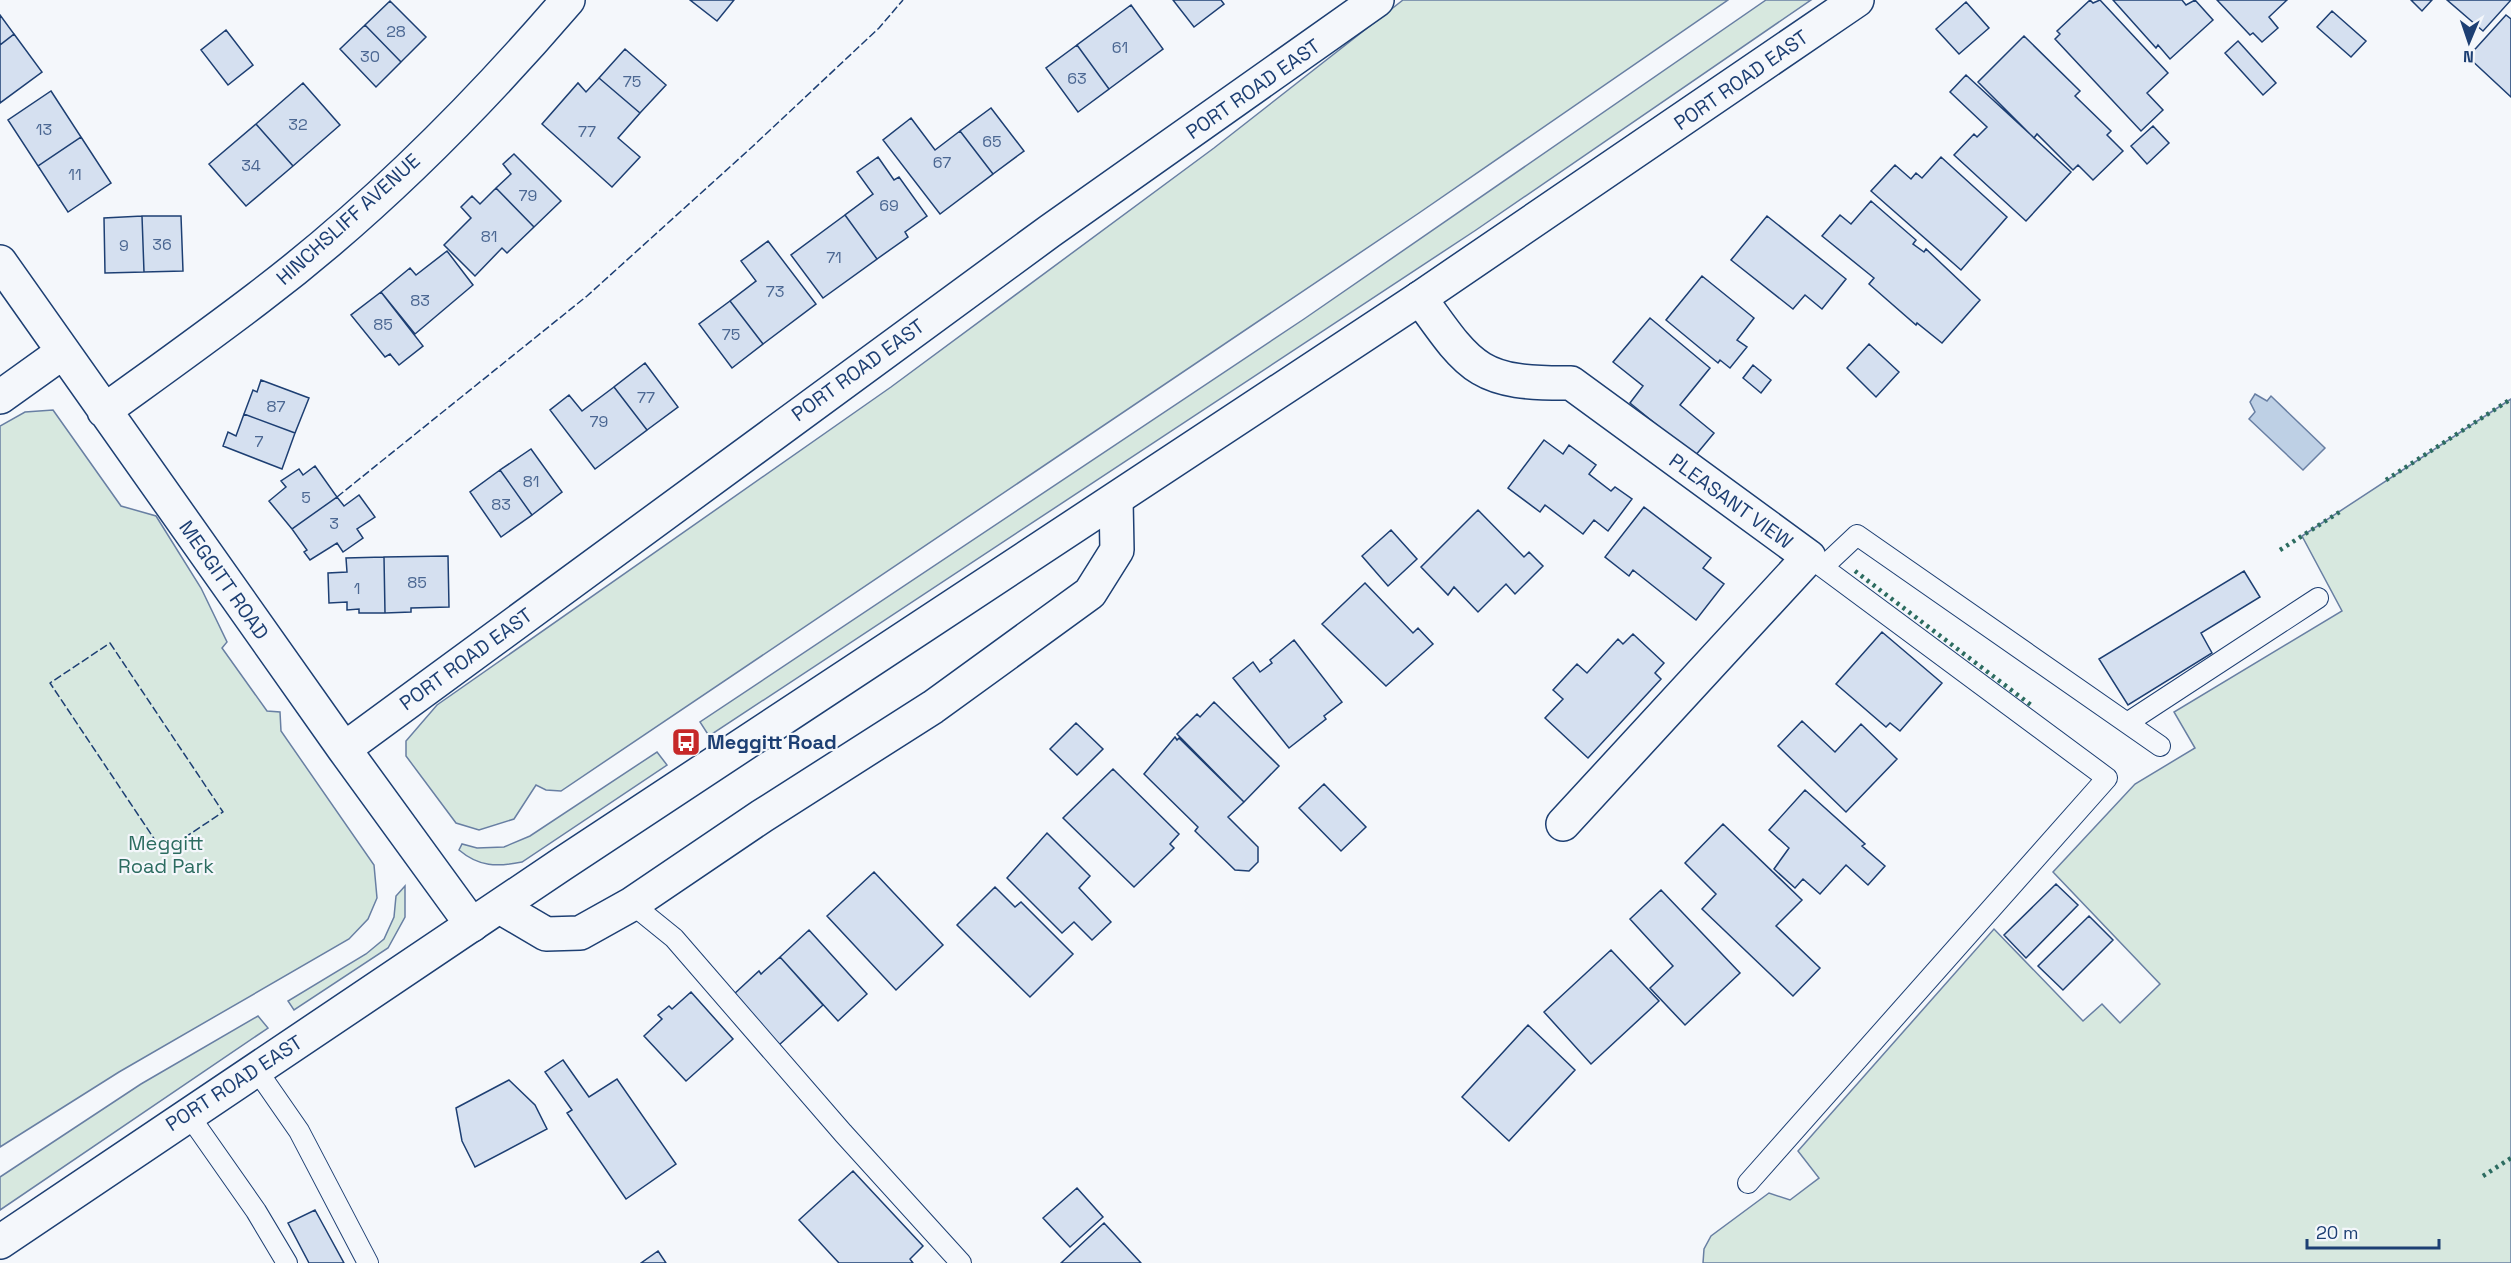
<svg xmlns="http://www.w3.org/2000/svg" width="2511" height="1263" viewBox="0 0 2511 1263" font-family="'Space Grotesk',sans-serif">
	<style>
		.green { fill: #d7e8df; stroke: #687fa3; stroke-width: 1.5 }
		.water { fill: #bed0e5; stroke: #687fa3; stroke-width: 1.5 }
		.building { fill: #d5e0f0; stroke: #1d3f73; stroke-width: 1.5 }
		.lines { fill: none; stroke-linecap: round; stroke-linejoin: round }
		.lane-casing { stroke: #1d3f73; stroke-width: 22 }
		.street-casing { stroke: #1d3f73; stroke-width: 36 }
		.primary-casing { stroke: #1d3f73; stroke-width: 36 }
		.lane { stroke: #f4f7fb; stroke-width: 20 }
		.street { stroke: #f4f7fb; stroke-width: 33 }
		.primary { stroke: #f4f7fb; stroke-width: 33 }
		.hedge { stroke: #2c6c60; stroke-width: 4.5; stroke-dasharray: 3 4.5; stroke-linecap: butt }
		.fence { stroke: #1d3f73; stroke-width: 1.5; stroke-dasharray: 8 3; stroke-linecap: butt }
		.labels { text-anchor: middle; stroke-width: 4.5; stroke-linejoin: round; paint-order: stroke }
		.number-label { font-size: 16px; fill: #4b6792 }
		.street-label { font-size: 20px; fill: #1d3f73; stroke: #f4f7fb }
		.poi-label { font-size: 20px; font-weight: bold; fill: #1d3f73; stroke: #f4f7fb; text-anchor: start }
		.park-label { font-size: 20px; fill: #2c6c60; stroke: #f4f7fb }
	</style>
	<rect width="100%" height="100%" fill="#f4f7fb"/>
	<!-- green -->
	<path class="green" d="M1403,0H1728L1419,213L561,791L546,790L536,785L514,819L479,830L456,823L406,756V741L437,705L891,387L1214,148Z
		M1766,0H1811L1476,230L709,736L700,722L1304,319Z
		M2511,399V1263H1703L1704,1249L1711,1236L1769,1193L1790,1200L1819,1178L1798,1151L1994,929L2083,1021L2102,1004L2120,1023L2160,984L2053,872L2135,784L2195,748L2174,712L2342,611L2302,536Z
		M53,410L121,506L156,516L201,588L227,642L222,648L267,711L280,712L281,731L374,865L377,898L368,919L349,939L119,1072L0,1147V426L25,412Z
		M657,752L667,765L522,862C497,867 479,867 459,850L462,844L477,848L504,847L530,836Z
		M405,886V917L388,948L294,1010L288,1001L366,954L384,939L394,917L396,896Z
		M258,1016L268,1028L0,1210V1177L141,1084Z"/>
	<!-- water -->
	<path class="water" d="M2255,394L2267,401L2271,396L2325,448L2303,470L2249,419L2255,412L2250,402Z"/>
	<!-- building -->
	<path class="building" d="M690,0H734L717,21Z
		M1173,0H1221L1224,4L1194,27Z
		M2090,0L2093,3L2100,0L2168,73L2147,93L2163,110L2141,131L2055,39L2060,34L2057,31Z
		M2113,0H2182L2186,5L2195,0L2213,20L2170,59L2158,45L2156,48Z
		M2217,0H2287L2269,17L2278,28L2262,42L2253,33L2250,35Z
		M2411,0H2432L2422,11Z
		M2447,0H2511L2483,31Z
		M390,1L426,37L401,62L365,25Z
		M1966,2L1989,28L1959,54L1936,29Z
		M1131,5L1163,49L1109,89L1077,45Z
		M2332,11L2366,41L2351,57L2317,27Z
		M0,15L14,34L0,45Z
		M2506,15L2511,19V97L2468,57Z
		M365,25L401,62L376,87L340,49Z
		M226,30L253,65L228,85L201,50Z
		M14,34L42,72L0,103V45Z
		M2024,36L2080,91L2075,96L2111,131L2107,135L2123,151L2093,180L2078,165L2073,170L2037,134L2034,138L1978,82Z
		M2238,41L2276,83L2263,95L2225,53Z
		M1077,45L1109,89L1078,112L1046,68Z
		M625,49L666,85L640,113L599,78Z
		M1966,75L2071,172L2026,221L1954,155L1974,134L1977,137L1987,127L1950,92Z
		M599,78L640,113L618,138L640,157L612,187L542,124L578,83L586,92Z
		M303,83L340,125L293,166L256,124Z
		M51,91L81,137L38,166L8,120Z
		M991,108L1024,151L993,174L960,131Z
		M911,118L935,150L960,131L993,174L940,214L883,140Z
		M256,124L293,166L246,206L209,164Z
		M2153,126L2169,143L2147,164L2131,146Z
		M81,137L111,183L68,212L38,166Z
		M514,154L561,201L534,227L496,188L511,174L503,164Z
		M878,157L894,180L899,177L927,216L905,232L908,237L877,259L845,215L873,194L857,172Z
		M1941,157L2007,217L1961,270L1871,191L1895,165L1911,179L1916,173L1922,178Z
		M496,188L534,227L507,253L502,248L475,276L444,245L471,218L461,207L472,196L480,204Z
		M1871,201L1916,240L1913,244L1924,252L1926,249L1980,300L1942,343L1917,323L1916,325L1869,284L1874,278L1822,236L1840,215L1851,224Z
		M845,215L877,259L823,298L791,255Z
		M142,216L144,272L105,273L104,218Z
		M142,216H181L183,271L144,272Z
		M1767,216L1846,279L1822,309L1805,295L1793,309L1731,260Z
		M768,241L816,304L763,344L730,301L756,281L741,261Z
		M447,251L473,285L415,334L381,292L410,268L416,275Z
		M1702,276L1754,318L1737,340L1747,347L1730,368L1720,360L1718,363L1666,320Z
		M381,292L423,346L399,365L390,354L385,357L351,315Z
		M730,301L763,344L732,368L699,324Z
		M1650,318L1710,368L1680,405L1714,433L1695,456L1630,403L1643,386L1613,362Z
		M1869,344L1899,372L1876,397L1847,368Z
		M645,363L678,407L647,430L614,387Z
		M1753,365L1771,380L1761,393L1743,378Z
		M261,380L309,398L295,433L244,414L253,390L257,392Z
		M614,387L647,430L595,469L550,410L569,395L582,411Z
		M244,414L295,433L282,469L223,446L228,432L236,436Z
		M1544,440L1563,454L1569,445L1596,465L1589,474L1611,491L1615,487L1632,499L1608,531L1594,520L1583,534L1545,505L1540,512L1508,488Z
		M531,449L562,492L532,515L500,470Z
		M315,466L337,497L292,529L269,501L286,487L281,481L299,469L303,475Z
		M500,470L532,515L501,537L470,492Z
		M359,495L375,517L357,529L363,538L343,552L337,543L310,560L304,552L307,550L292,529L337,497L344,506Z
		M1644,507L1711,558L1703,568L1724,584L1696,620L1633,570L1629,576L1605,557Z
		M1478,510L1524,557L1529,552L1543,566L1515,594L1506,584L1478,612L1454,587L1448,595L1421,567Z
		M1391,530L1417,559L1388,586L1362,556Z
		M448,556L449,607L411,608V612L385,613L384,557Z
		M384,557L385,613H359V609L347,610V602L329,603L328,573L347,572L346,558Z
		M2244,571L2260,597L2201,633L2212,653L2128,705L2099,659Z
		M1365,583L1413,633L1418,628L1433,644L1386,686L1322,624Z
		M1882,632L1942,683L1900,731L1890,723L1886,727L1836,684Z
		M1633,634L1664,663L1655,673L1661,679L1588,758L1545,718L1563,699L1553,690L1577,664L1587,673L1618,639L1623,644Z
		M1294,640L1342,702L1324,716L1326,719L1289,748L1233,678L1253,662L1260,672L1272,663L1270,660Z
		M1214,702L1279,766L1244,802L1177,734L1197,714L1200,717Z
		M1802,721L1835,752L1861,724L1897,759L1846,812L1778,746Z
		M1076,723L1103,749L1077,775L1050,749Z
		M1175,737L1177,740L1179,738L1244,802L1228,817L1258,847V862L1249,871L1235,870L1195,831L1198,827L1144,774Z
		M1113,769L1179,834L1170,844L1174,848L1134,887L1063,818Z
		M1324,784L1366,827L1341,851L1299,808Z
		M1805,790L1865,844L1862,846L1885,866L1868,885L1846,865L1820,894L1803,879L1795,888L1774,869L1789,848L1769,830Z
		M1723,824L1802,900L1776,926L1820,968L1793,996L1702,909L1716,894L1685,863Z
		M1047,833L1090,876L1079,888L1111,922L1092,940L1074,922L1062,933L1007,878Z
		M874,872L943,945L896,990L827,916Z
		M2056,884L2078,905L2026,958L2004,935Z
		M995,887L1015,907L1021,902L1073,954L1030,997L957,925Z
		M1661,890L1740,973L1685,1025L1650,988L1673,966L1630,919Z
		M2089,916L2113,940L2063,990L2038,966Z
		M809,930L867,994L838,1021L780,957Z
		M1611,950L1659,1001L1591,1064L1544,1012Z
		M780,957L823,1005L779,1045L733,995L759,971L761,974Z
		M691,992L733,1039L686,1081L644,1036L662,1019L658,1015L669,1006L672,1009Z
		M1528,1025L1575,1070L1509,1141L1462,1097Z
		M563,1060L589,1097L617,1079L676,1164L626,1199L567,1113L572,1110L545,1072Z
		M509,1080L535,1105L547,1129L475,1167L462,1141L456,1108Z
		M853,1171L923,1246L910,1259L913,1263H839L799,1220Z
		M1077,1188L1103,1217L1070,1247L1043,1218Z
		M315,1210L344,1263H309L288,1223Z
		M1104,1223L1141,1263H1061Z
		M658,1251L666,1263H641Z"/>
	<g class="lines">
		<!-- lane casing -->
		<g class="lane-casing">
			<path id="lane" d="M1823,567L1857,535L2160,746
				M2127,723L2318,598
				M632,904L674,938L843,1133L961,1263
				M256,1069L299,1131L368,1263
				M188,1114L256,1211L287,1263
				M1748,1183L2107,778L1809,557"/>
		</g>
		<!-- street casing -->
		<g class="street-casing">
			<path id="street" d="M0,262L344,749L472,925
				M1420,298C1471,370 1479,384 1571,383L1809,557L1563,824
				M0,397L63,352
				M104,411C155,374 207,337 258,298C369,214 477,106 568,0
				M344,749L1050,231L1377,0
				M500,907L546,934L580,933L632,904L762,816L933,707L1090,593L1117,550L1116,500"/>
		</g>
		<!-- primary casing -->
		<g class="primary-casing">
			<path id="primary" d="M0,1242L562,864L1420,298L1857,0"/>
		</g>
		<!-- lane -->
		<use href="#lane" class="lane"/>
		<!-- street -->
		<use href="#street" class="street"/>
		<!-- primary -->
		<use href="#primary" class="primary"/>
		<!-- hedge -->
		<path class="hedge" d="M2386,480L2511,399
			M2280,550L2341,511
			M1855,571L2031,705
			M2483,1176L2511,1158"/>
		<!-- fence -->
		<path class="fence" d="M337,497L587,296L752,147L879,28L903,0
			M110,643L223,812L163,852L50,683Z"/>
	</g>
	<!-- icons -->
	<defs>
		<g id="bus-square" transform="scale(1.5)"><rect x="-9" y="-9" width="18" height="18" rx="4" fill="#c62828" stroke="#f4f7fb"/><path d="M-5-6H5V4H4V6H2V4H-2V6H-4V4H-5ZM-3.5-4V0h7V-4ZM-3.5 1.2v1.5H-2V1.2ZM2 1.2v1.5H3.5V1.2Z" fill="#fff"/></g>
	</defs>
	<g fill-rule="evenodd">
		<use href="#bus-square" x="686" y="742"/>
	</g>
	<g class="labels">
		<!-- number labels -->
		<g class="number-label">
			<text x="396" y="37">28</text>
			<text x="1120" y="53">61</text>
			<text x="370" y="62">30</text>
			<text x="1077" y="84">63</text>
			<text x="632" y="87">75</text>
			<text x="298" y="130">32</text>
			<text x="44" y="135">13</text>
			<text x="587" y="137">77</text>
			<text x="992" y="147">65</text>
			<text x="942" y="168">67</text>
			<text x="251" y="171">34</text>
			<text x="75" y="180">11</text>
			<text x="528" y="201">79</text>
			<text x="889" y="211">69</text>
			<text x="489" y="242">81</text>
			<text x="162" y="250">36</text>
			<text x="124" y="251">9</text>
			<text x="834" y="263">71</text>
			<text x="775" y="297">73</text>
			<text x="420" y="306">83</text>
			<text x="383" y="330">85</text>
			<text x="731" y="340">75</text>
			<text x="646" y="403">77</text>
			<text x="276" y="412">87</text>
			<text x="599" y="427">79</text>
			<text x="259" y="447">7</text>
			<text x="531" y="487">81</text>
			<text x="306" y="503">5</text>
			<text x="501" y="510">83</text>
			<text x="334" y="529">3</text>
			<text x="417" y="588">85</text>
			<text x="357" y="594">1</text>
		</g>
		<!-- street labels -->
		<g class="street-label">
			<text transform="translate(1741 80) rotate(-35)" y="7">PORT ROAD EAST</text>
			<text transform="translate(1253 89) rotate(-35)" y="7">PORT ROAD EAST</text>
			<text transform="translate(348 219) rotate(-42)" y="7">HINCHSLIFF AVENUE</text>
			<text transform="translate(858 370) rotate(-36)" y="7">PORT ROAD EAST</text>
			<text transform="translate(1731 501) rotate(36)" y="7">PLEASANT VIEW</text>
			<text transform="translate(224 580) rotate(55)" y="7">MEGGITT ROAD</text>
			<text transform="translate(466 659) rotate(-36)" y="7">PORT ROAD EAST</text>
			<text transform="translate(234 1083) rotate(-33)" y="7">PORT ROAD EAST</text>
		</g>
		<!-- poi labels -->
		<g class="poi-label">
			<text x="707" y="749">Meggitt Road</text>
		</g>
		<!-- park labels -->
		<g class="park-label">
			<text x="166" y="850">Meggitt<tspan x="166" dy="23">Road Park</tspan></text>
		</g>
	</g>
	<!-- north arrow -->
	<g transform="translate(2469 42) rotate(182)" stroke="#f4f7fb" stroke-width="4.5" paint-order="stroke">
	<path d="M0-4.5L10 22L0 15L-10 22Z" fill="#1d3f73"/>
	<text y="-9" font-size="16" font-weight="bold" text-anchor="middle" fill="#1d3f73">N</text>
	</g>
	<!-- scale -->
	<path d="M2307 1239v9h132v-9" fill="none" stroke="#1d3f73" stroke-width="3"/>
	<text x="2316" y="1239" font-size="18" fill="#1d3f73" stroke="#f4f7fb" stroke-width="4.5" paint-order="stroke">20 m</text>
</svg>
